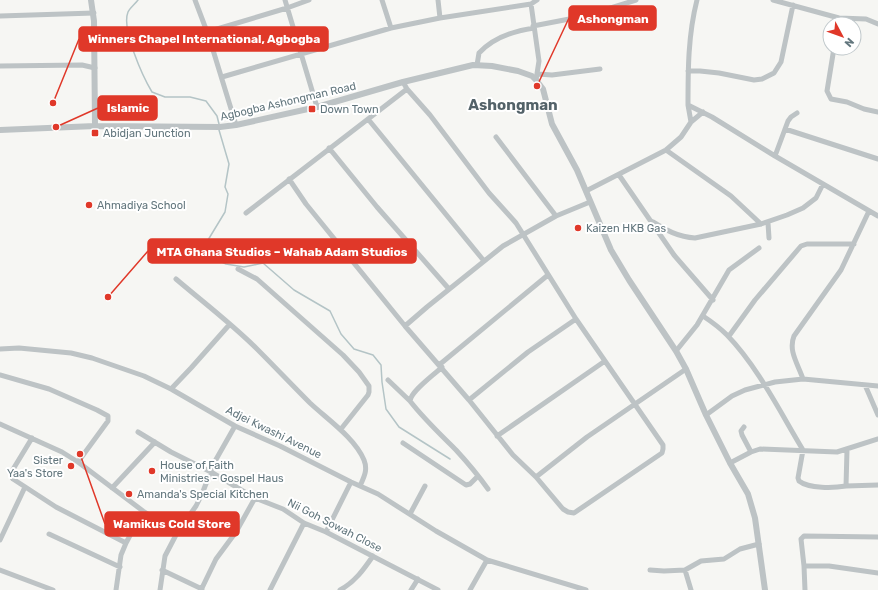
<svg xmlns="http://www.w3.org/2000/svg" width="878" height="590" viewBox="0 0 878 590" font-family="Rubik,sans-serif">
	<style>
		.lines { fill: none; stroke-linecap: round; stroke-linejoin: round }
		.stream { stroke: #b4c4c6; stroke-width: 1.5 }
		.minor { stroke: #bdc3c5; stroke-width: 5 }
		.tertiary { stroke: #bdc3c5; stroke-width: 6 }
		.poi-dot { fill: #e03829; stroke: #fff; stroke-width: 1.5 }
		.labels { text-anchor: middle; stroke-width: 4; stroke-linejoin: round; paint-order: stroke }
		.street-label { font-size: 11px; fill: #62767d; stroke: #fff }
		.poi-label { font-size: 11px; fill: #62767d; stroke: #fff; text-anchor: start }
		.district-label { font-size: 15px; font-weight: bold; fill: #536269; stroke: #fff }
		.leader { fill: none; stroke: #e03829; stroke-width: 1.5 }
		.callout-dot { fill: #e03829; stroke: #fff; stroke-width: 1.5 }
		.callout { fill: #e03829; stroke: #e03829; stroke-width: 1.5 }
		.callout-label { font-size: 12px; text-anchor: middle; font-weight: bold; fill: #fff }
	</style>
	<rect width="100%" height="100%" fill="#f6f6f3"/>
	<g class="lines">
		<!-- stream -->
		<path class="stream" d="M138,0C135,4 130,8 128,12C121,29 143,77 152,92L165,97H190L206,101L217,116L219,124
			M219,130L229,164L225,187L228,194L225,212L205,245L209,256L226,264L244,267L263,263L294,290L330,311L341,334L354,349L373,355L381,365L382,382L386,409L399,427L450,459"/>
		<!-- minor -->
		<path class="minor" d="M195,0L209,37L236,125
			M285,0L317,107
			M382,0L391,28
			M438,0L440,18
			M697,0C688,35 688,70 688,105L712,117L775,156L878,216
			M773,0L839,18L866,19L878,24
			M531,4L539,61L536,80
			M0,16L94,13
			M838,24L839,18
			M533,26L585,16L636,0
			M207,32L287,8L309,0
			M834,48L827,91L831,99L847,102L864,109L878,112
			M477,65L479,53C493,38 513,31 534,28
			M0,66L82,65L95,68
			M688,71H700L719,73L754,80L762,79L774,73L781,62L793,5
			M538,74L552,75L600,69
			M222,77L391,28L440,18L531,4L537,0
			M688,105L691,122
			M368,119L484,261
			M785,129L878,159
			M496,137L556,216
			M329,148L377,207L449,289
			M666,150L731,196L761,224
			M775,156L788,121L791,117L797,113
			M619,175L674,255L713,300
			M289,179L306,204L405,326L469,400L513,455L536,477L563,509L568,512L574,513L662,453L663,449V445L576,319L516,223L489,193L430,115L407,89L403,82
			M586,191L666,150L681,137L691,122L703,112
			M246,213L407,89
			M653,222C666,230 678,237 695,238L761,224L787,215L803,208L816,198L823,184
			M768,223L769,238
			M238,269L257,279L343,355L359,372L369,386V392L368,395L341,429
			M176,279C203,302 232,324 257,349C275,367 292,385 310,403C327,419 355,438 364,460C368,470 364,477 360,486
			M703,316C712,322 720,328 727,335C758,367 780,412 803,450L798,478L799,481C809,489 834,488 846,486L847,450
			M405,326L427,307L503,246L556,216L590,202
			M729,336L755,300L801,246L807,244H854
			M0,349L19,348L71,353L92,358L144,376L171,389L235,426L280,446L351,482L378,494L436,531L487,560L586,590
			M676,351L697,325L729,270L759,248
			M439,365L548,275
			M442,367C434,375 411,391 410,401C424,419 440,434 456,450C468,463 478,475 488,489
			M0,375L49,389L97,410L108,416V421L78,462
			M803,379C798,364 788,351 794,336L841,270L869,211
			M388,380L410,401
			M865,385L878,415
			M171,389L191,368L230,324
			M469,400L528,352L576,319
			M706,415L732,396L745,390L775,382L803,379L878,386
			M0,424L62,452L78,462L143,511L177,533
			M744,427L741,431L742,435L751,452
			M138,432L171,452L211,472L255,498L283,509L304,523L326,532L438,590
			M497,436L605,361
			M32,438L12,471L11,476L13,479L56,507L126,543
			M403,443L466,485L470,484L478,476
			M730,463L751,452L760,449L837,452L878,439
			M536,477L587,437L686,369
			M846,486L878,485
			M112,488L155,442
			M410,514L425,486
			M326,532L351,482
			M49,534L120,567
			M0,540L25,487
			M804,566L801,539L804,536L878,537
			M0,570L53,590
			M162,570L202,589
			M650,570L664,571L685,570L701,561L724,559L740,549L759,544
			M685,570L691,590
			M116,590L121,555L126,543L143,511
			M160,590L165,556L177,533L196,506L202,494L214,463L235,426
			M201,590L216,559L236,532L255,498
			M270,590L304,523
			M340,590C355,582 364,569 373,556
			M411,590L418,579
			M470,590L487,560
			M805,590L804,566H829L878,573"/>
		<!-- tertiary -->
		<path class="tertiary" d="M91,0L94,21L95,126
			M0,130L95,126L220,127L236,125L317,107L403,82L473,65L492,66L518,71L532,76L536,80L543,89L552,124L577,170L611,250L629,280L676,351L686,369L706,415L730,463L748,494L755,518L765,590"/>
	</g>
	<!-- markers -->
	<g class="poi-dot">
		<rect x="308" y="105" width="8" height="8" rx="2"/>
		<rect x="91" y="129" width="8" height="8" rx="2"/>
		<circle cx="89" cy="205" r="4"/>
		<circle cx="578" cy="228" r="4"/>
		<circle cx="71" cy="466" r="4"/>
		<circle cx="152" cy="471" r="4"/>
		<circle cx="129" cy="494" r="4"/>
	</g>
	<g class="labels">
		<!-- street labels -->
		<g class="street-label">
			<text transform="translate(288 101) rotate(-13)" y="4">Agbogba Ashongman Road</text>
			<text transform="translate(274 432) rotate(26)" y="4">Adjei Kwashi Avenue</text>
			<text transform="translate(335 525) rotate(27)" y="4">Nii Goh Sowah Close</text>
		</g>
		<!-- poi labels -->
		<g class="poi-label">
			<text x="320" y="113">Down Town</text>
			<text x="103" y="137">Abidjan Junction</text>
			<text x="97" y="209">Ahmadiya School</text>
			<text x="586" y="232">Kaizen HKB Gas</text>
			<text x="63" y="464" text-anchor="end">Sister<tspan x="63" dy="13">Yaa's Store</tspan></text>
			<text x="160" y="469">House of Faith<tspan x="160" dy="13">Ministries - Gospel Haus</tspan></text>
			<text x="137" y="498">Amanda's Special Kitchen</text>
		</g>
		<!-- district labels -->
		<g class="district-label">
			<text x="513" y="110">Ashongman</text>
		</g>
	</g>
	<!-- callouts -->
	<path class="leader" d="M537 86L569 18M53 103L79 39M56 127L98 108M108 297L148 251M80 454L105 524"/>
	<g class="callout-dot">
		<circle cx="537" cy="86" r="4"/>
		<circle cx="53" cy="103" r="4"/>
		<circle cx="56" cy="127" r="4"/>
		<circle cx="108" cy="297" r="4"/>
		<circle cx="80" cy="454" r="4"/>
	</g>
	<g class="callout">
		<rect x="569" y="6" width="87" height="24" rx="4"/>
		<rect x="79" y="27" width="249" height="24" rx="4"/>
		<rect x="98" y="96" width="59" height="24" rx="4"/>
		<rect x="148" y="239" width="268" height="24" rx="4"/>
		<rect x="105" y="512" width="134" height="24" rx="4"/>
	</g>
	<g class="callout-label">
		<text x="613" y="23">Ashongman</text>
		<text x="204" y="43">Winners Chapel International, Agbogba</text>
		<text x="128" y="112">Islamic</text>
		<text x="282" y="256">MTA Ghana Studios – Wahab Adam Studios</text>
		<text x="172" y="528">Wamikus Cold Store</text>
	</g>
	<!-- north arrow -->
	<g transform="translate(842 36) rotate(131)"><circle r="19" fill="#ffffff" stroke="#c0c8cb"/>
	<path d="M0-3L7 15L0 10L-7 15Z" fill="#e03829"/>
	<text y="-6" font-size="11" font-weight="bold" text-anchor="middle" fill="#62767d">N</text>
	</g>
</svg>
